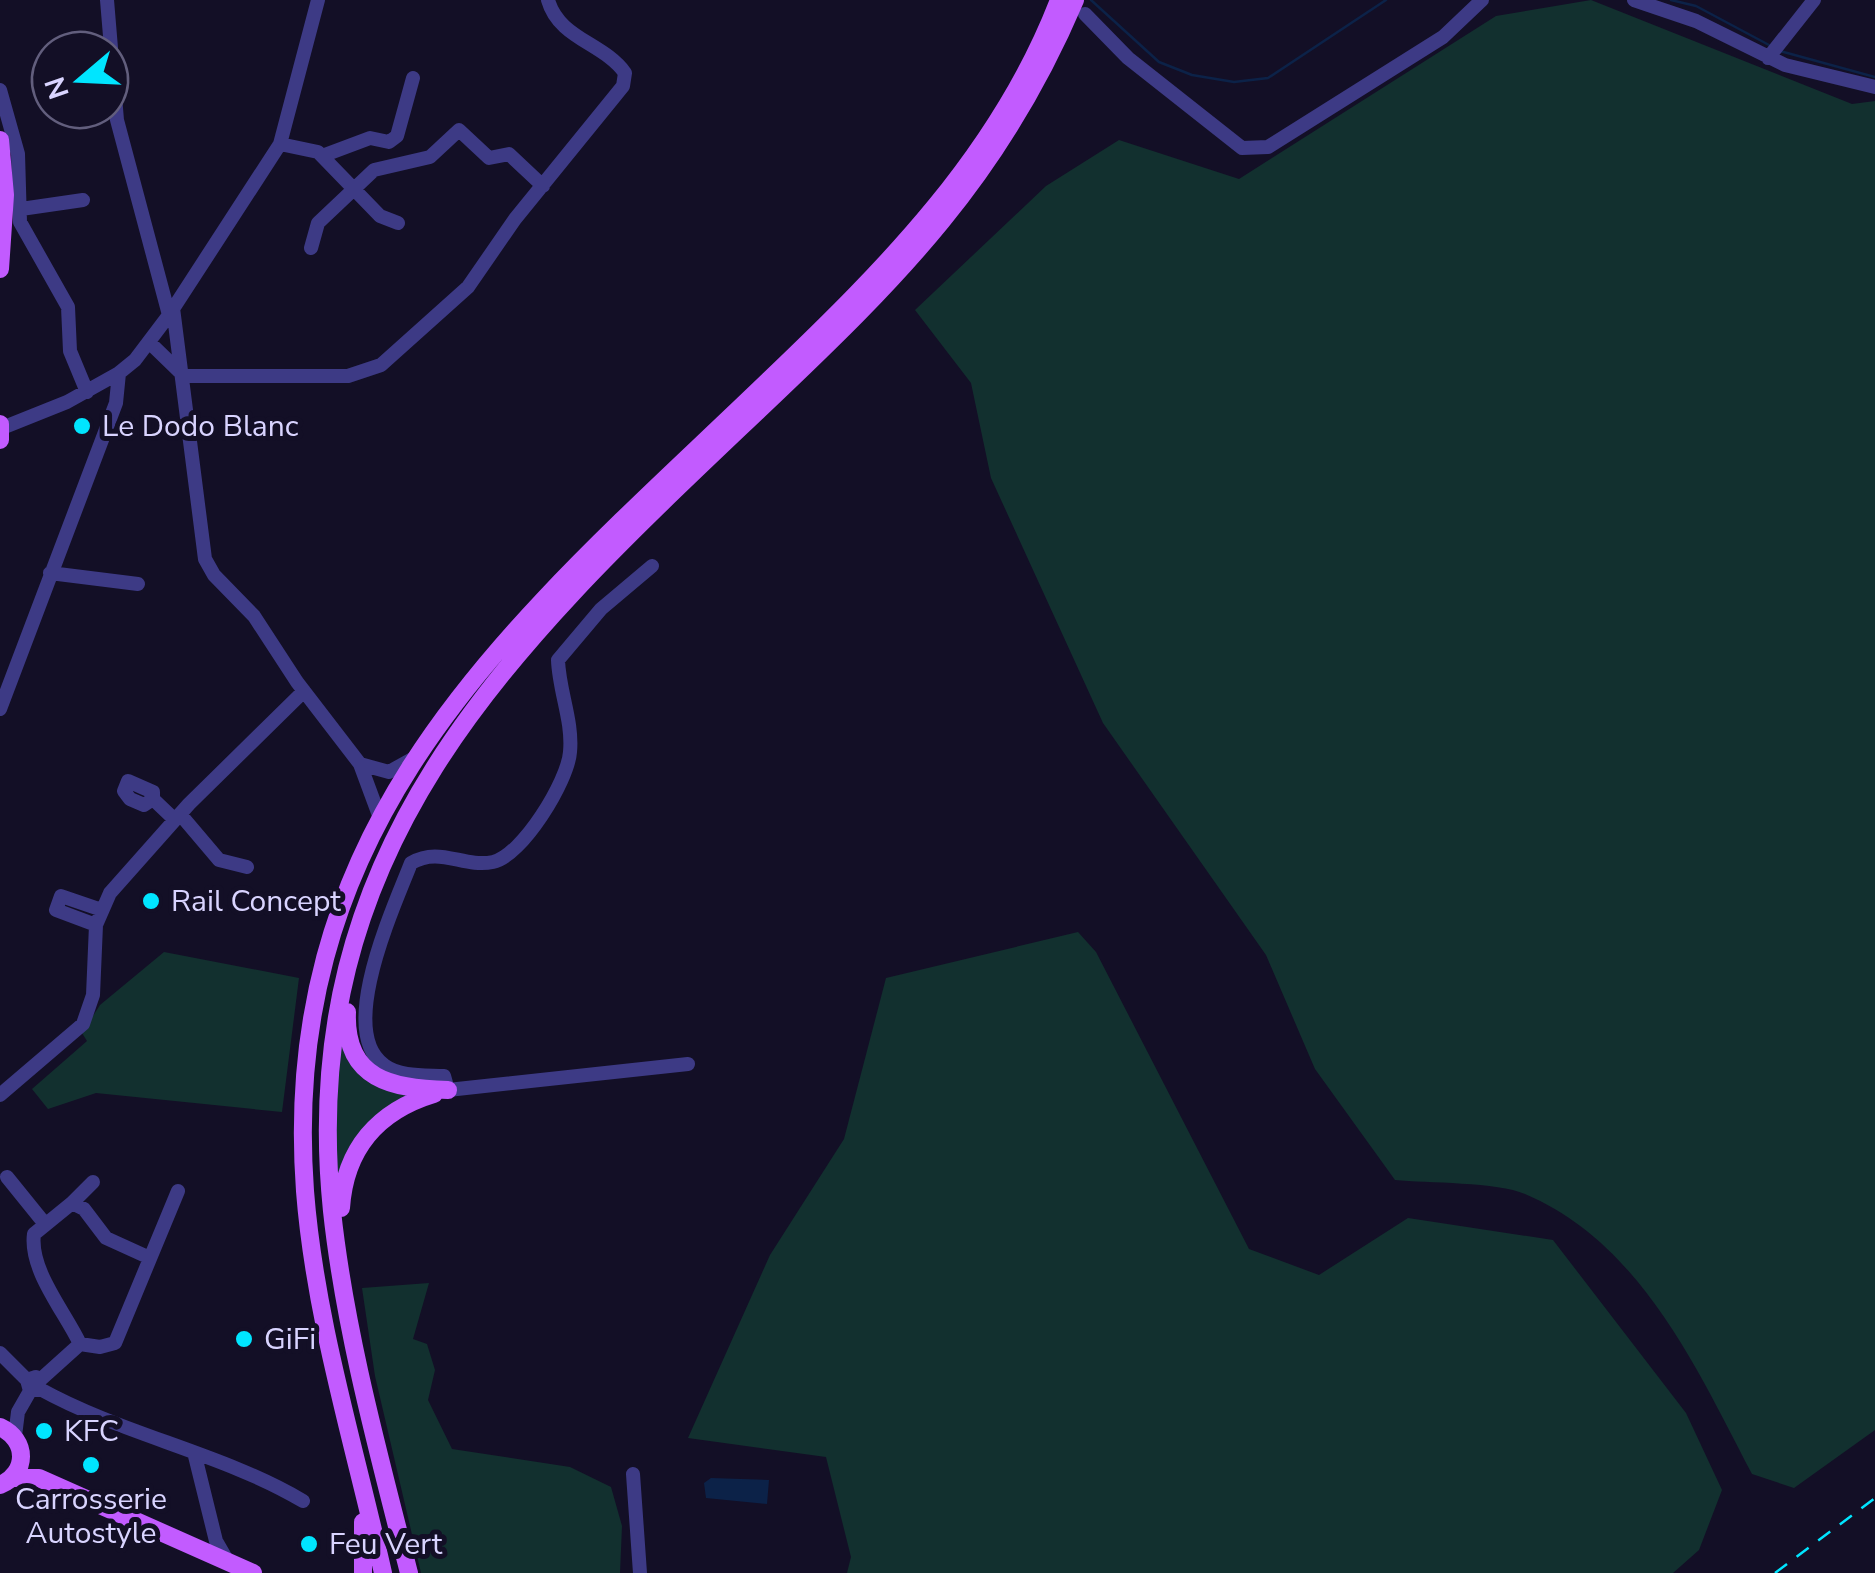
<svg xmlns="http://www.w3.org/2000/svg" width="1875" height="1573" viewBox="0 0 1875 1573" font-family="'Nunito Sans',sans-serif">
	<style>
		.green { fill: #12302f }
		.water { fill: #0c2248 }
		.lines { fill: none; stroke-linecap: round; stroke-linejoin: round }
		.stream { stroke: #0c2248; stroke-width: 2.5 }
		.minor { stroke: #3d3a85; stroke-width: 14 }
		.major { stroke: #c25bff; stroke-width: 18 }
		.rail { stroke: #00e5ff; stroke-width: 2.5; stroke-dasharray: 15 12; stroke-linecap: butt }
		.poi-dot { fill: #00e5ff; stroke: #130f26; stroke-width: 4 }
		.labels { text-anchor: middle; stroke-width: 10; stroke-linejoin: round; paint-order: stroke }
		.poi-label { font-size: 30px; fill: #d9d4ff; stroke: #130f26; text-anchor: start }
	</style>
	<rect width="100%" height="100%" fill="#130f26"/>
	<!-- green -->
	<path class="green" d="M1591,0L1852,104L1875,101V1430L1794,1488L1752,1474C1697,1369 1641,1243 1525,1194C1498,1182 1427,1183 1395,1180L1315,1069L1266,955L1103,723L991,478L971,383L915,310L1046,186L1119,140L1239,179L1496,16Z
		M1078,932L1096,952L1249,1249L1319,1275L1408,1218L1553,1240L1686,1413L1722,1490L1699,1550L1673,1573H847L851,1557L826,1457L688,1438L770,1255L844,1139L886,978Z
		M164,952L299,978L282,1112L96,1093L48,1109L32,1089L87,1041L82,1033L100,1005Z
		M341,1032L347,1049L414,1094L336,1175L335,1099Z
		M429,1283L413,1339L427,1344L435,1370L428,1400L452,1449L570,1467L611,1487L622,1526L620,1573H421L375,1376L362,1288Z"/>
	<!-- water -->
	<path class="water" d="M711,1478L769,1480L767,1504L706,1498L704,1483Z"/>
	<g class="lines">
		<!-- stream -->
		<path class="stream" d="M1091,0L1159,62L1192,75L1234,82L1268,78L1386,0
			M1671,0L1696,6L1769,45
			M1780,51L1875,77"/>
		<!-- minor -->
		<path class="minor" d="M107,0L117,120L169,315
			M1634,0L1696,21L1785,65L1875,87
			M1085,14L1128,58L1242,148L1268,147L1443,37L1482,0
			M1768,58L1814,0
			M0,90L18,154L20,222L68,307L70,351L87,392
			M280,144L318,152L380,216L398,223
			M322,156L370,138L389,142L397,136L413,78
			M21,209L83,200
			M311,248L318,223L374,170L430,157L459,130L489,158L509,154L543,186
			M173,308L205,559L214,575L254,616L297,682L360,764L380,818
			M149,342L183,375
			M183,376H348L381,365L468,287L515,219L623,86L625,73C604,43 559,39 548,0
			M2,428L67,402L119,373L135,360L169,315L280,144L318,0
			M652,566L601,609L558,660C559,691 573,721 570,752C568,781 522,856 493,862C463,868 440,846 411,863C394,907 336,1031 384,1065C400,1077 424,1075 444,1076L448,1090L688,1064
			M50,573L138,584
			M0,709L116,403L119,373
			M360,764L389,772L414,758
			M153,799L144,805L130,799L124,791L128,781L153,792V799L175,820
			M180,814L219,860L247,867
			M96,925L56,910L61,896L102,910
			M0,1095L83,1024L93,995L96,925L110,893L189,804L304,691
			M7,1177L45,1224
			M72,1203L93,1182
			M80,1344C65,1312 29,1270 34,1234L72,1203L84,1209L106,1238L150,1258
			M0,1353L27,1380
			M40,1380L80,1344L100,1347L115,1343L178,1191
			M40,1389L36,1377L27,1380L30,1391L40,1389C123,1435 222,1453 303,1501
			M15,1436L18,1412L30,1391
			M195,1456L216,1541L227,1560
			M633,1474L640,1573"/>
		<!-- major -->
		<path class="major" d="M0,140L5,195L0,269
			M0,424V440
			M347,1012C344,1080 393,1089 448,1090
			M341,1208C345,1149 378,1111 434,1094
			M0,1427C28,1440 28,1473 0,1485
			M12,1478H39L253,1573
			M363,1573V1522
			M383,1573C355,1447 315,1320 305,1191C277,810 523,617 769,380C886,268 1000,154 1059,0
			M409,1573C379,1455 345,1332 332,1211C294,840 518,639 762,407C899,277 1000,177 1075,0"/>
		<!-- rail -->
		<path class="rail" d="M1775,1573L1875,1498"/>
	</g>
	<!-- markers -->
	<g class="poi-dot">
		<circle cx="82" cy="426" r="10"/>
		<circle cx="151" cy="901" r="10"/>
		<circle cx="244" cy="1339" r="10"/>
		<circle cx="44" cy="1431" r="10"/>
		<circle cx="91" cy="1465" r="10"/>
		<circle cx="309" cy="1544" r="10"/>
	</g>
	<g class="labels">
		<!-- poi labels -->
		<g class="poi-label">
			<text x="102" y="436">Le Dodo Blanc</text>
			<text x="171" y="911">Rail Concept</text>
			<text x="264" y="1349">GiFi</text>
			<text x="64" y="1441">KFC</text>
			<text x="91" y="1509" text-anchor="middle">Carrosserie<tspan x="91" dy="34">Autostyle</tspan></text>
			<text x="329" y="1554">Feu Vert</text>
		</g>
	</g>
	<!-- north arrow -->
	<g transform="translate(80 80) rotate(251)"><circle r="48" fill="#130f26" stroke="#625e7d" stroke-width="2.5"/>
	<path d="M0-8L18 38L0 25L-18 38Z" fill="#00e5ff"/>
	<text y="-15" font-size="28" font-weight="bold" text-anchor="middle" fill="#d9d4ff">N</text>
	</g>
</svg>
